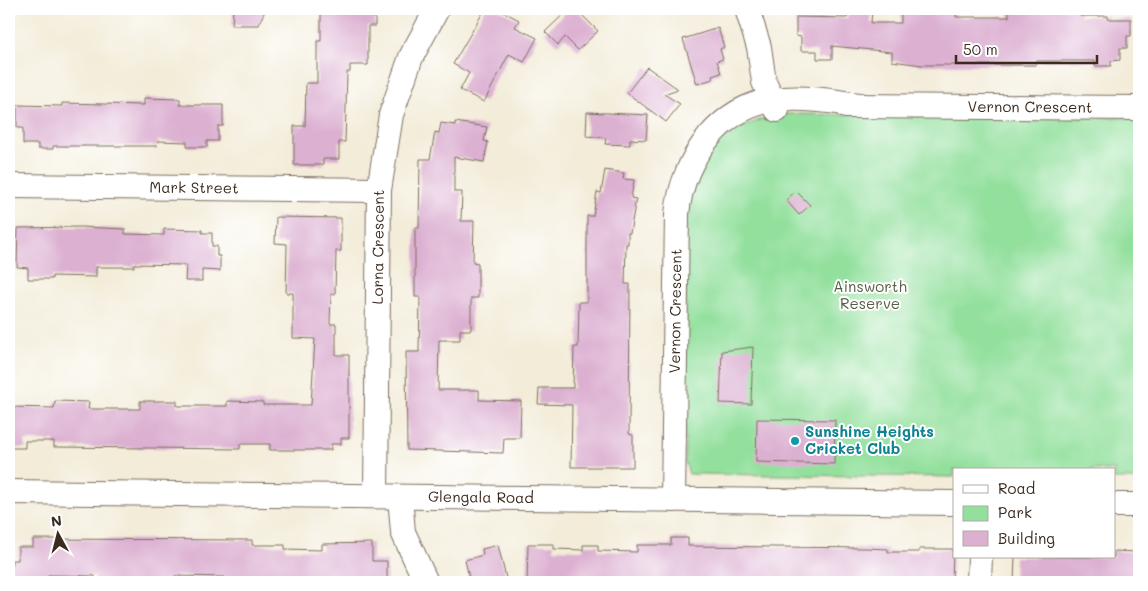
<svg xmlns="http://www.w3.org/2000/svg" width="1148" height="591" viewBox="0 0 1148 591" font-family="Mali,sans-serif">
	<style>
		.green { fill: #93e09d; stroke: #67855e }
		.building { fill: #dcb0d1 }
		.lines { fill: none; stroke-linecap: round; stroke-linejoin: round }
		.minor-casing { stroke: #7b6e5f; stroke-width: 26 }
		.minor { stroke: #fff; stroke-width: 24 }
		.culture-dot { fill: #0f9aa8; stroke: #fff; stroke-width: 2 }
		.labels { text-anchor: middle; stroke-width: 4; stroke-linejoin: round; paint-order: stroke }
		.street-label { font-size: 15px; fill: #3b2a1e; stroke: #fff }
		.park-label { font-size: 15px; fill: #556144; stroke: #fff }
		.culture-label { font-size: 15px; font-weight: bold; fill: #0d838f; stroke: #fff; text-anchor: start }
	</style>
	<rect width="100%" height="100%" fill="#fff"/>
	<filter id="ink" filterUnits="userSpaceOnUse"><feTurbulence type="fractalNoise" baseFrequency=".02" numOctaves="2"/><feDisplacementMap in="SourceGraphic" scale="10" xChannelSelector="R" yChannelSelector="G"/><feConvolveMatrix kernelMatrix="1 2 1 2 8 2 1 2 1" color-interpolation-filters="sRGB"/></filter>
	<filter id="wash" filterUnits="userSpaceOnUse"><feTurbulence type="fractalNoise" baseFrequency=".0096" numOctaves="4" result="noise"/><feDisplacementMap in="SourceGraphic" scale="20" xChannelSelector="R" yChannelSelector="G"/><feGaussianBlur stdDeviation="1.12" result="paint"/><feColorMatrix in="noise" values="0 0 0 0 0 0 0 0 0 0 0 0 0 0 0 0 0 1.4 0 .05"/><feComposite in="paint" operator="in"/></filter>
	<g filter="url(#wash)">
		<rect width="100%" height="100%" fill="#f3ecd9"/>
		<!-- green -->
		<path class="green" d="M788,114L1139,118V479H1114V470H954V477L689,474L685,462C685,401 686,340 686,279C687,251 683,206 694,180C710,139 746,119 788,114Z"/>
		<g id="blocks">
			<!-- building -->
			<path class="building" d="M233,9H266L258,25H232Z
				M321,9H375V26H368V65H350V72H347L345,142H339V159H323V165H294V126H305L306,83H317V41H321Z
				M485,9H498L519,20L515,27L537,38L524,62L509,54L484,102L460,90L469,73L453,64Z
				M569,9H576L598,31L578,50L565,37L558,45L545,32Z
				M848,9H872L871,23H901V9H957L956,17H1009V9H1080V16H1108V19H1131V36H1127V48H1120V60L1111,61V66H1095V61H1036V65H922L892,61V52L832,46V59H817V51H801V37L796,36V17L847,18Z
				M718,28L724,47L720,49L723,59L717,61L721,73L712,76L713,79L697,84L683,39Z
				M647,67L678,89L664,94L680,104L666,122L627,93Z
				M144,98L180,99V105H223V126H218V141H207V147H187V142L158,141L157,146H53V149H38V144H23V128H17V105L62,106V103L144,105Z
				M587,112L648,115L646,140L630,139V145L605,144L606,138L586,136Z
				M455,122L487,127L484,141L488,142L484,162L454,157V192H462L461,221H474L473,262L478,263V298H471V330H460V340H439L438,390H479V400L521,401L520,438H504L503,453L407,450L406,352H419L420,297H415V228H419L420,159H430L435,132L439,133L441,123L455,125Z
				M605,170L624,173L623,179L634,180L631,198L636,199L630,233H628V244H626L625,284H630L629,434L633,435V467H571L572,405L538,404L539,388H573L574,347H578L579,302H587V216H593L597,192L601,193Z
				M796,191L810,205L799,215L786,200Z
				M276,217L341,218V251H336L335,294H331L330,324H336V355H349V438H341V444H331V450H270V444H240V449L54,447V441H25V448H9L10,407L54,408L55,401L89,402L88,409H140V401H177V406H227V401L263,402V405H311L315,339L293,338V293H286L287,244L275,243Z
				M81,227L125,229V234L164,235V229L202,230V233H212V246H217V256H220V271L202,270V281H185L186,265L134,264V267H96V277L52,276V279H28V268L17,267L18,228Z
				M753,347L751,404L720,403L722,351Z
				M757,419L835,420L834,464L756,462Z
				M671,538H688V546L866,548L888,549V552H919V549H953L952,582H634V579H604V582H527L528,544H554V549L583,550V545H598V551L637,552V545H671Z
				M33,539L252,540V545H285V549L322,550V544L372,543V561H387V582H225V577L175,576V582H95V576L48,575V582H11L12,560H18V547H33Z
				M498,545L507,582H470L465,560L483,555L482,549Z
				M1114,551L1139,552V582H1014L1015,557H1114Z"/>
		</g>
	</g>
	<g filter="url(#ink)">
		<use href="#blocks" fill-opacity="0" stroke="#7b6e5f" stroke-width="1"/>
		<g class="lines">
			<!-- minor casing -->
			<g class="minor-casing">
				<g id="minor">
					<path d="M747,9L759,47L764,82L777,110"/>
					<path id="s1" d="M846,106L1139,108"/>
					<path id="s2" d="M9,186L379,190"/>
					<path id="s3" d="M9,492L954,503"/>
					<path id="s4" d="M376,496L379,190L391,115L411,57L437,9"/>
					<path d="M400,497L403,532L426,582"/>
					<path id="s5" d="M673,500L677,214C683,157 722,102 784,99C810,97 835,102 860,105"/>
					<path d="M1114,505H1139"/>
					<path d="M979,582L980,557"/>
				</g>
			</g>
			<!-- minor -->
			<use href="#minor" class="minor"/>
		</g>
	</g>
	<!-- markers -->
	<circle class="culture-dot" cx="795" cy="441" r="5"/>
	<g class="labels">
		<!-- street labels -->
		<g class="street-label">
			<text dy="5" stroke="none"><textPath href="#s1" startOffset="184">Vernon Crescent</textPath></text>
			<text dy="5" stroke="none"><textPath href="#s2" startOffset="185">Mark Street</textPath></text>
			<text dy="5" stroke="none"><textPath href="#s4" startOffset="249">Lorna Crescent</textPath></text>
			<text dy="5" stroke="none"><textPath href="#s5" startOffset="189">Vernon Crescent</textPath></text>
			<text dy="5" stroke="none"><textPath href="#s3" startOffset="472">Glengala Road</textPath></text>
		</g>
		<!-- park labels -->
		<g class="park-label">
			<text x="870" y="292">Ainsworth<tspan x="870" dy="17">Reserve</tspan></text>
		</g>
		<!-- culture labels -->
		<g class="culture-label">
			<text x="805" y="437">Sunshine Heights<tspan x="805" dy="17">Cricket Club</tspan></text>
		</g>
	</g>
	<!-- margin -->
	<rect width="1148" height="591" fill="none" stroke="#fff" stroke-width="30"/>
	<!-- legend -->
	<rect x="953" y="468" width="162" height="90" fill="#ffffff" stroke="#b1aaa5"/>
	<rect x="963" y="485" width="25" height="8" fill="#ffffff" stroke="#b1aaa5"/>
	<text x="998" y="494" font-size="15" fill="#3b2a1e">Road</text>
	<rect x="963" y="506" width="25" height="15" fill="#93e09d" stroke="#b1aaa5"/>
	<text x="998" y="518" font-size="15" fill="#3b2a1e">Park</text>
	<rect x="963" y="531" width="25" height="15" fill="#dcb0d1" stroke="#b1aaa5"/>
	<text x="998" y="544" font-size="15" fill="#3b2a1e">Building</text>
	<!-- north arrow -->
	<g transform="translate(58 534) rotate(353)" stroke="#ffffff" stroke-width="4" paint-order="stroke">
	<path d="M0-4L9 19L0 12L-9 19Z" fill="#3b2a1e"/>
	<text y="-8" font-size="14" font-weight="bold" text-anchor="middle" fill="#3b2a1e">N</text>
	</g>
	<!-- scale -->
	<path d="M956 55v8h141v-8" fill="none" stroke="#3b2a1e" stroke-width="2.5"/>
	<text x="963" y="55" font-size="15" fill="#3b2a1e" stroke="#ffffff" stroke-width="4" paint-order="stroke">50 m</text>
</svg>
